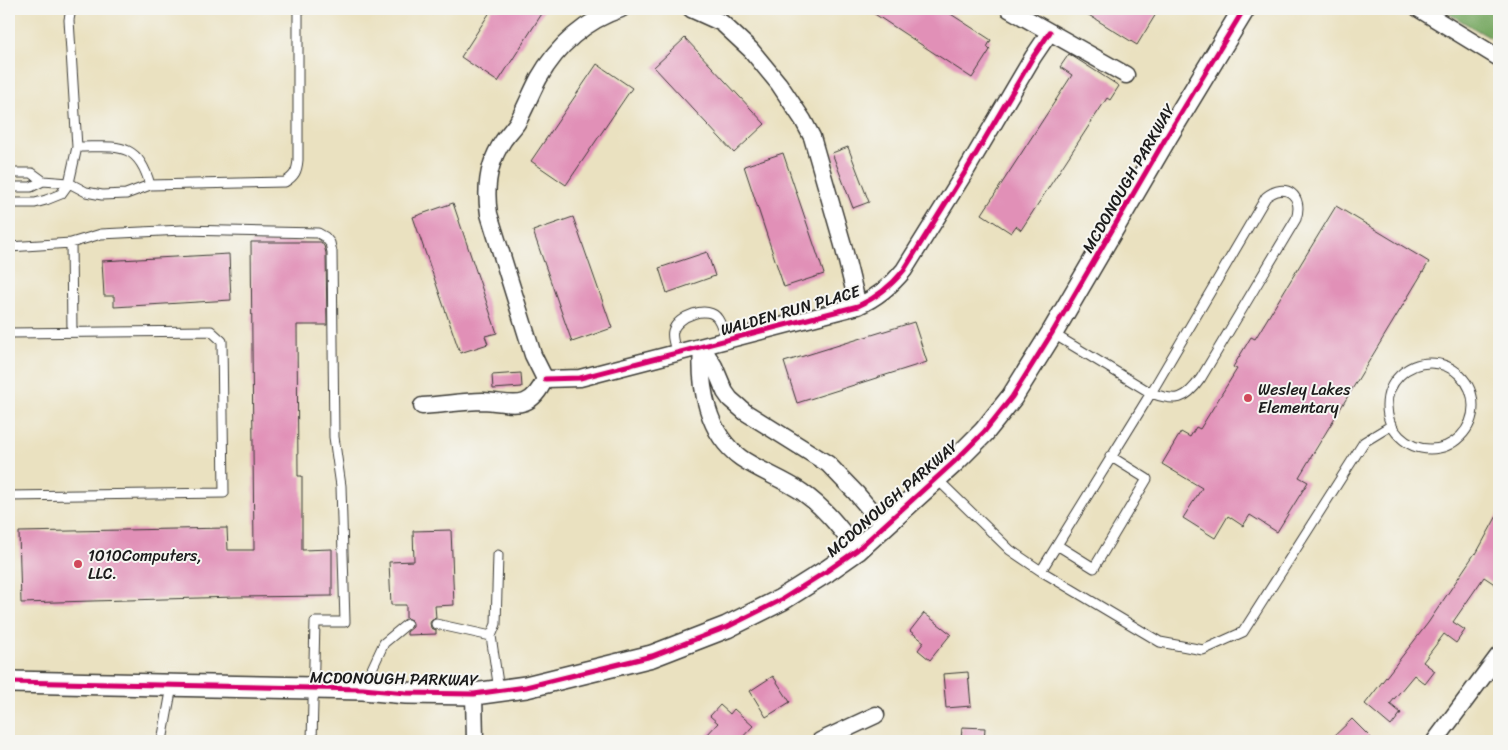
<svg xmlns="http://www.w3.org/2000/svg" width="1508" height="750" viewBox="0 0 1508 750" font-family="Sriracha,sans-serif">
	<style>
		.forest { fill: #77a862; stroke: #4a623f }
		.building { fill: #e190b7 }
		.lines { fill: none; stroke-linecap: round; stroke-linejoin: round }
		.service-casing { stroke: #3b3a35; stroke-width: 11 }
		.minor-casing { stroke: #3b3a35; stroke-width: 19 }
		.tertiary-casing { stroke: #3b3a35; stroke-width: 24 }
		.service { stroke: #fff; stroke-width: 9 }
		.minor { stroke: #fff; stroke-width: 16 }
		.tertiary { stroke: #fff; stroke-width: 21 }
		.cycleway-casing { stroke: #f6f6f2; stroke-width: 8 }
		.cycleway { stroke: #d6006c; stroke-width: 5 }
		.poi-dot { fill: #d1495b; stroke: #f6f6f2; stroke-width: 2 }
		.labels { text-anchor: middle; stroke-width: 4; stroke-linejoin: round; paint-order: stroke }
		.street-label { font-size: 16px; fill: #1c1c1c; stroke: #f6f6f2 }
		.poi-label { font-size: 16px; fill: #1c1c1c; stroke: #f6f6f2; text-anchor: start }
	</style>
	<rect width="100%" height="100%" fill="#f6f6f2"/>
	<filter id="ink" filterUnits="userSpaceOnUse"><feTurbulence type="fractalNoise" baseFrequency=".02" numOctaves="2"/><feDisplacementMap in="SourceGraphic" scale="10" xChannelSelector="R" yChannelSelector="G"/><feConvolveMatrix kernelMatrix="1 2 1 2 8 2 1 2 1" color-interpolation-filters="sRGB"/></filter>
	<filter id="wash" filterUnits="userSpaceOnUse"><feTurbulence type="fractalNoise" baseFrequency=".0096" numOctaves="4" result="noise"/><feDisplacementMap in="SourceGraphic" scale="20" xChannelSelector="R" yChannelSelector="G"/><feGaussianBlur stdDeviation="1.12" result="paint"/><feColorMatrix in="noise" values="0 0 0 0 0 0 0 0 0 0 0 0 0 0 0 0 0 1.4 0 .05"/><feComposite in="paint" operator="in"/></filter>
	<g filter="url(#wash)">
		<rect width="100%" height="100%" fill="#eae1c0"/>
		<!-- forest -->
		<path class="forest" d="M1441,9H1499V43Z"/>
		<g id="blocks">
			<!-- building -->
			<path class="building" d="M492,9H545L498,82L461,57Z
				M867,9H943L991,40L987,47L990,50L972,78Z
				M1079,9H1159L1137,45Z
				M685,38L765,124L734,153L654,67Z
				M1069,54L1119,86L1110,100L1107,98L1021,230L1016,226L1011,233L982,214L1072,75L1060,67Z
				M597,64L632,88L566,185L531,161Z
				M848,147L869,202L853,208L832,153Z
				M783,153L824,274L784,287L744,166Z
				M453,203L497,333L485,336L488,344L460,353L413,217Z
				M1336,206L1429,262L1299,477L1308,482L1277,532L1250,515L1243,526L1228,516L1215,538L1183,518L1202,488L1162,464L1181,432L1190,437L1196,427L1200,429L1237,369L1233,367L1251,337L1255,339Z
				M573,217L612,328L572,342L533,231Z
				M251,242H321L324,246L326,253L327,325H297L298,476H302V550L332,549V596L235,597L21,603L19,532L227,528L228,550H254Z
				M707,252L715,276L667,293L659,268Z
				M229,254L231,300L114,307V296H104L102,261Z
				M914,322L927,362L797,403L784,362Z
				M521,373L522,387L493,389L492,375Z
				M1499,512V587L1484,577L1453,622L1465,630L1456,643L1444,634L1423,662L1435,671L1425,684L1414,675L1390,704L1401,713L1391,726L1365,704L1428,623L1475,553L1476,554Z
				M451,530L454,605L435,606L436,618L432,619L430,623L431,628L436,630V634L407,635V632L413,627V623L411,620L406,618V605H391L389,562L414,561L413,531Z
				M924,613L951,634L930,660L918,650L924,642L910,631Z
				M968,672L971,706L946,708L943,674Z
				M773,676L790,702L766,717L750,691Z
				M720,705L730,714L734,709L753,726L739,741H712L706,736L718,723L710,716Z
				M1352,719L1374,741H1329Z
				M962,727L985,728L984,741H961Z"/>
		</g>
	</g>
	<g filter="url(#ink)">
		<use href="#blocks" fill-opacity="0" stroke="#3b3a35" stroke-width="1"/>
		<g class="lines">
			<!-- service casing -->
			<g class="service-casing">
				<path id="service" d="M77,147C116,147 138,140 150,185
					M9,173H32L43,181L31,187H9
					M43,181L69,183L86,192L102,195L126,194L150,185L285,182C295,176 297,171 298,160V12L297,9
					M9,203H35L46,200L61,194L69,183L77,147L69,20L71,9
					M71,243L72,332
					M9,247L71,243L101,234L182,230L318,233L325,237L330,243L332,252L334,437L341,486L345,622H315L312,741
					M9,333L211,331L222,341L224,493L9,496
					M677,354C675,346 671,338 673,331C677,316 709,304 718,319C722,325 724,334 726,341
					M1387 406a43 43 0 1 1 86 0a43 43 0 1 1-86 0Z
					M937,479L1010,550L1041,571L1160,642L1203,650L1243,632L1364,442L1392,425
					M1057,545L1094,568L1147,479L1110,456
					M498,555L496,624L491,636L499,690
					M1041,571L1151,393L1266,197C1286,181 1304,196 1296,219L1201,378C1185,401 1176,402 1151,393L1052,333
					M436,624L491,636
					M363,688L384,643L407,624
					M162,741L172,686"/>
			</g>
			<!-- minor casing -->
			<g class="minor-casing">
				<path id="minor" d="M691,9L722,23L751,50L779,84L803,120L812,137L843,245L858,306
					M1009,9L1126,75
					M1419,9L1499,58
					M702,347C699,386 707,434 741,458C760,471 783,479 802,492C825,508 840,528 857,550
					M702,347L714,366L725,392L730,399L745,412L828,464L856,493L884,526
					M545,379L580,378L858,306C876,298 891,286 904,270L967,169L1033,57L1050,32
					M545,379L533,355L489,214C485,188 488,163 503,141C507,135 513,129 517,123C525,109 531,93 539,78C557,46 586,20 621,9
					M422,406C442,405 463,401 483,401C512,402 529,414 545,379
					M474,694L475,741
					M820,741L876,715
					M1435,741L1499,655"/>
			</g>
			<!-- tertiary casing -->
			<g class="tertiary-casing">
				<path id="tertiary" d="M9,682L363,689L406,693L474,694L526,687L652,656L727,627L781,600L827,571L857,550L954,462L984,432L1012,397L1052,333L1167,136L1244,9"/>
			</g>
			<!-- service -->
			<use href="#service" class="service"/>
			<!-- minor -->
			<use href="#minor" class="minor"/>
			<!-- tertiary -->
			<use href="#tertiary" class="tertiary"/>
			<!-- cycleway casing -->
			<g class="cycleway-casing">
				<path id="cycleway" d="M545,379L580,378L858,306C876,298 891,286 904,270L967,169L1033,57L1050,32
					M9,682L363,689L406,693L474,694L526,687L652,656L727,627L781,600L827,571L857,550L954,462L984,432L1012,397L1052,333L1167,136L1244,9"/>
			</g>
			<!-- cycleway -->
			<use href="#cycleway" class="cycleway"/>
		</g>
	</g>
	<!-- markers -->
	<g class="poi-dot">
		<circle cx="1248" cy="398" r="5"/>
		<circle cx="78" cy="564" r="5"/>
	</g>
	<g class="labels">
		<!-- street labels -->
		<g class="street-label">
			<text transform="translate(1128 178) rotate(-60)" y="6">MCDONOUGH PARKWAY</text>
			<text transform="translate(790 310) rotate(-16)" y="6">WALDEN RUN PLACE</text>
			<text transform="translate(892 498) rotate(-41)" y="6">MCDONOUGH PARKWAY</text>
			<text transform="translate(394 678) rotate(1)" y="6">MCDONOUGH PARKWAY</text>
		</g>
		<!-- poi labels -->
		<g class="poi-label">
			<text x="1258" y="395">Wesley Lakes<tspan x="1258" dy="18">Elementary</tspan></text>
			<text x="88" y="561">1010Computers,<tspan x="88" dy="18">LLC.</tspan></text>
		</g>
	</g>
	<!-- margin -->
	<rect width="1508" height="750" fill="none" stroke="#f6f6f2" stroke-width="30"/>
</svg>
